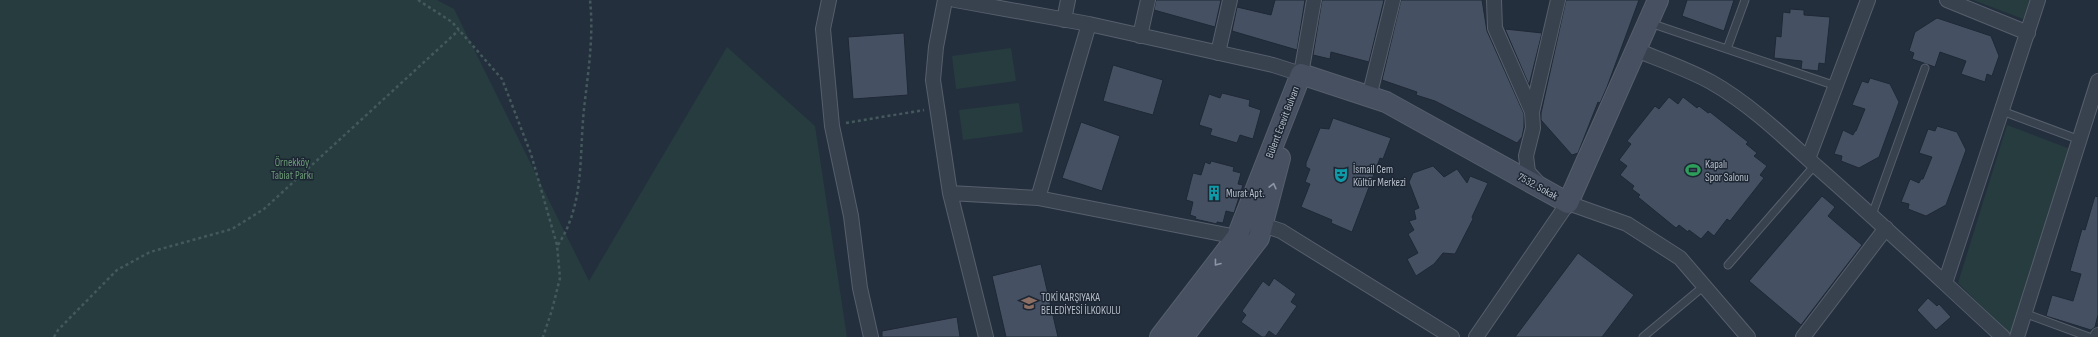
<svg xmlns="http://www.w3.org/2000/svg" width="2098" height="337" viewBox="0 0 2098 337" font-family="'Sofia Sans Condensed',sans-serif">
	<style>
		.green { fill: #263c3f }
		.building { fill: #455162; stroke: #1f2835 }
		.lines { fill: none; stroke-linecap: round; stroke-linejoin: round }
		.lane-casing { stroke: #565f6c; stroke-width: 9 }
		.street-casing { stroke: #565f6c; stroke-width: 16 }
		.secondary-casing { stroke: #565f6c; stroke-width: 22 }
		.path { stroke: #44595c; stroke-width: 2.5; stroke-dasharray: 3 3; stroke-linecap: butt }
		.lane { stroke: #38414e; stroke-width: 7 }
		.street { stroke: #38414e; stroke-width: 14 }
		.secondary { stroke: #465061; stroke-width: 20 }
		.oneway { stroke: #8e96a5 }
		.labels { text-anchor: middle; stroke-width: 3; stroke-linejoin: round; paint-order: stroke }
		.street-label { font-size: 11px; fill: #b4bcc9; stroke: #1d2633 }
		.park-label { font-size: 11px; fill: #6b9a76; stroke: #1d2633 }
		.poi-label { font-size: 11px; fill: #b4bcc9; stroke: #1d2633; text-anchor: start }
	</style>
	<rect width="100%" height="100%" fill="#242f3e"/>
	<!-- green -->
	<path class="green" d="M0,0H437L454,9L589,281L727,47L815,126L847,337H0Z
		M1973,0H2030L2023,19Z
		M1011,48L1016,81L956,89L952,56Z
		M1019,103L1023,132L963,140L959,110Z
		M2007,125L2070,149L2011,336L1958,283Z"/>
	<!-- building -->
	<path class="building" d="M1156,0H1221L1215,27L1154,10Z
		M1275,0H1305L1297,50L1232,31L1237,7L1271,15Z
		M1322,0H1384L1369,62L1331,52L1330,59L1313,55Z
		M1401,0H1482L1487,31L1524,114V127L1522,137L1517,143L1435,101L1416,95L1417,92L1382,80Z
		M1566,0H1639L1607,87L1600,103L1598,102L1578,153L1572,155L1541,120V113Z
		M1687,0H1734L1724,31L1682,16Z
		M1790,9L1804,10V15L1830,17L1825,64L1819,63L1818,71L1801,69L1802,61L1774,58L1776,36L1781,37L1783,12L1790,13Z
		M1937,18L1991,36L1999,56L1992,76L1987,74L1985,82L1961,74L1966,61L1940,52L1935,67L1912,59L1914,53L1909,51L1915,32Z
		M1505,29L1542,33L1529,85Z
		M904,33L908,95L853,99L848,37Z
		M1113,65L1163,80L1153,115L1103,101Z
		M1870,78L1890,84L1899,102L1879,157L1859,168L1841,161L1842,156L1834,154L1843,130L1853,135L1855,131H1856L1865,109L1852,105L1862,81L1868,83Z
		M1222,93L1250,100L1249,106L1261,110L1253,139L1240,135L1237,143L1210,135L1212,129L1199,125L1209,94L1220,98Z
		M1669,97L1678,104L1683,97L1697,108L1699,106L1708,113L1710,112L1748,142L1746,144L1757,153L1754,156L1767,166L1760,175L1764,178L1730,221L1727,219L1714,236L1708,231L1701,239L1689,230L1688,232L1679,225L1676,228L1638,197L1640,195L1632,189L1634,186L1620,175L1627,166L1619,160L1631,144L1627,141L1655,106L1659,109Z
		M1333,118L1391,138L1383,159L1380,158L1352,232L1331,223L1332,220L1301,207L1310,184L1305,182L1310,169L1306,167V163L1320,128L1329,129Z
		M1081,122L1120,136L1102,191L1062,178Z
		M1937,126L1957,132L1966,150L1946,205L1926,216L1908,209L1909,204L1901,202L1910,179L1919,183L1921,179H1923L1932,157L1919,153L1928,129L1935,131Z
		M1211,161L1234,167L1233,171L1241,173L1238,184L1243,185L1234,213L1226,211L1223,223L1217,222V224L1195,219L1196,217L1190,215L1193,202L1186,200L1193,173L1201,175L1205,162L1210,164Z
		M1433,166L1444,177L1457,169L1467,183L1470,176L1488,183L1472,217L1473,219L1455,254L1443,253L1434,264L1416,276L1407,259L1418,253L1408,234L1414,230L1409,221L1416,219L1414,210L1419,208L1409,182L1413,173Z
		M1822,196L1835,207L1828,216L1862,245L1801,325L1749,281Z
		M2095,196L2098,197V315L2095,327L2091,330L2046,316L2052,295L2073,301L2081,274L2070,271L2082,229L2085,230Z
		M1578,253L1634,295L1602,337H1515Z
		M1041,264L1058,337H1006L992,276Z
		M1274,278L1296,294L1291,302L1297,306L1276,336L1269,331L1265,337H1262L1241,322L1246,315L1242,311L1263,281L1269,286Z
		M1928,298L1937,306L1939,304L1951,317L1936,330L1917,310Z
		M957,317L960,337H882V331Z"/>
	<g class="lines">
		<!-- lane casing -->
		<g class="lane-casing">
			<path id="lane" d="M1650,23L1836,86
				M1727,49L1745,0
				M2002,111L2080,140
				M1872,215L1925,68
				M1728,265L1815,165
				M2024,313L2089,337
				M1643,337L1704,286"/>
		</g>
		<!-- street casing -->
		<g class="street-casing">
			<path id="street" d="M829,0L823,29L832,126L851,216L860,288L871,337
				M945,0L936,47L933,80L950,193L986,337
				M955,0L1089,24L1273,65L1301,74L1314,0
				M1494,0L1495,28L1532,112L1533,128L1526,156L1528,172L1539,184
				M1947,0L2028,33
				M1064,20L1068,0
				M1140,36L1148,0
				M1636,50C1661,60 1687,69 1711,82C1750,104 1784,137 1817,167C1880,222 1941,280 2003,337
				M1218,53L1230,0
				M1369,97L1393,0
				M1532,112L1558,0
				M1808,159L1868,0
				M950,193L1038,198L1237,237L1263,225L1281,231L1452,337
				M1038,198L1089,24
				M1562,199L1568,203L1627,224L1680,258L1748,337
				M1945,283L2038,0
				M1476,337L1568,203
				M1803,337L1886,228
				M2017,337L2098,81
				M2097,337L2098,335"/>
		</g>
		<!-- secondary casing -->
		<g class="secondary-casing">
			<path id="secondary" d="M1301,74L1386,102L1568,203L1658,0
				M1160,337L1237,237L1301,74
				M1183,337L1259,238L1280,158"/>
		</g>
		<!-- path -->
		<path class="path" d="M418,0L452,22L502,79L531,154L557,245L560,278L552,310L543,337
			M846,123L924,110
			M558,245C585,203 579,156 584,109C588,72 594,37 590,0
			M54,337L58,330L117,270L150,252L232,229L264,209L459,30"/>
		<!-- lane -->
		<use href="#lane" class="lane"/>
		<!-- street -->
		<use href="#street" class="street"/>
		<!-- secondary -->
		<use href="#secondary" class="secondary"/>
	</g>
	<!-- one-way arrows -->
	<defs><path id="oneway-chevron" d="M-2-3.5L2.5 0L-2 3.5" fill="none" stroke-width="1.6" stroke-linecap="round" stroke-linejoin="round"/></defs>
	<g class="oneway">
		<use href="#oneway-chevron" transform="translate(1273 186) rotate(-76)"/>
		<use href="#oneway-chevron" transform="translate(1217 263) rotate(128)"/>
	</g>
	<!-- icons -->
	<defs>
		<g id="stadium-bare" transform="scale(1.2)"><path d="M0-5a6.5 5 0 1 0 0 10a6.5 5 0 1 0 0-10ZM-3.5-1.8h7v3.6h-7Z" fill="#2e9e5b" stroke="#1d2633" stroke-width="2.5" paint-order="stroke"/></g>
		<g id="theatre-bare" transform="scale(1.2)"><path d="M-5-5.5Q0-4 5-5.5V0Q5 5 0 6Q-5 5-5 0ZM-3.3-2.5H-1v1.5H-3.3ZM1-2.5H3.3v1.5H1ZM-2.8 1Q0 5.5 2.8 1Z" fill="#0f9aa8" stroke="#1d2633" stroke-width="2.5" paint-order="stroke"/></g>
		<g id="building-bare" transform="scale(1.2)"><path d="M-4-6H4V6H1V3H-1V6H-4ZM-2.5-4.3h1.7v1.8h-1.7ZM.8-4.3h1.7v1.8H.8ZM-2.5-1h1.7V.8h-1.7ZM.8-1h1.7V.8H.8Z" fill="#0f9aa8" stroke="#1d2633" stroke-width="2.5" paint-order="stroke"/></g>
		<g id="school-bare" transform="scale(1.2)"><path d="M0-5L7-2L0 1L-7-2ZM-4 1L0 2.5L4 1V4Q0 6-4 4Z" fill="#8d6e63" stroke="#1d2633" stroke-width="2.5" paint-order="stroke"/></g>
	</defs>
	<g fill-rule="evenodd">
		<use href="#stadium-bare" x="1693" y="170"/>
		<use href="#theatre-bare" x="1341" y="175"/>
		<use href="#building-bare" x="1214" y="193"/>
		<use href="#school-bare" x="1029" y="303"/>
	</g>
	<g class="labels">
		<!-- street labels -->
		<g class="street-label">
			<text transform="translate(1282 122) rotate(-69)" y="4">Bülent Ecevit Bulvarı</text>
			<text transform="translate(1538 186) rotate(29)" y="4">7532. Sokak</text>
		</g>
		<!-- park labels -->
		<g class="park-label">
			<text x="292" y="166">Örnekköy<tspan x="292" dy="13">Tabiat Parkı</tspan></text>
		</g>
		<!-- poi labels -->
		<g class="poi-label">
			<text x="1705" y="168">Kapalı<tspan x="1705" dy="13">Spor Salonu</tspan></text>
			<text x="1353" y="173">İsmail Cem<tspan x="1353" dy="13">Kültür Merkezi</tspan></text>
			<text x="1226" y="197">Murat Apt.</text>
			<text x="1041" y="301">TOKİ KARŞIYAKA<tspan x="1041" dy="13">BELEDİYESİ İLKOKULU</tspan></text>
		</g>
	</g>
</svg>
